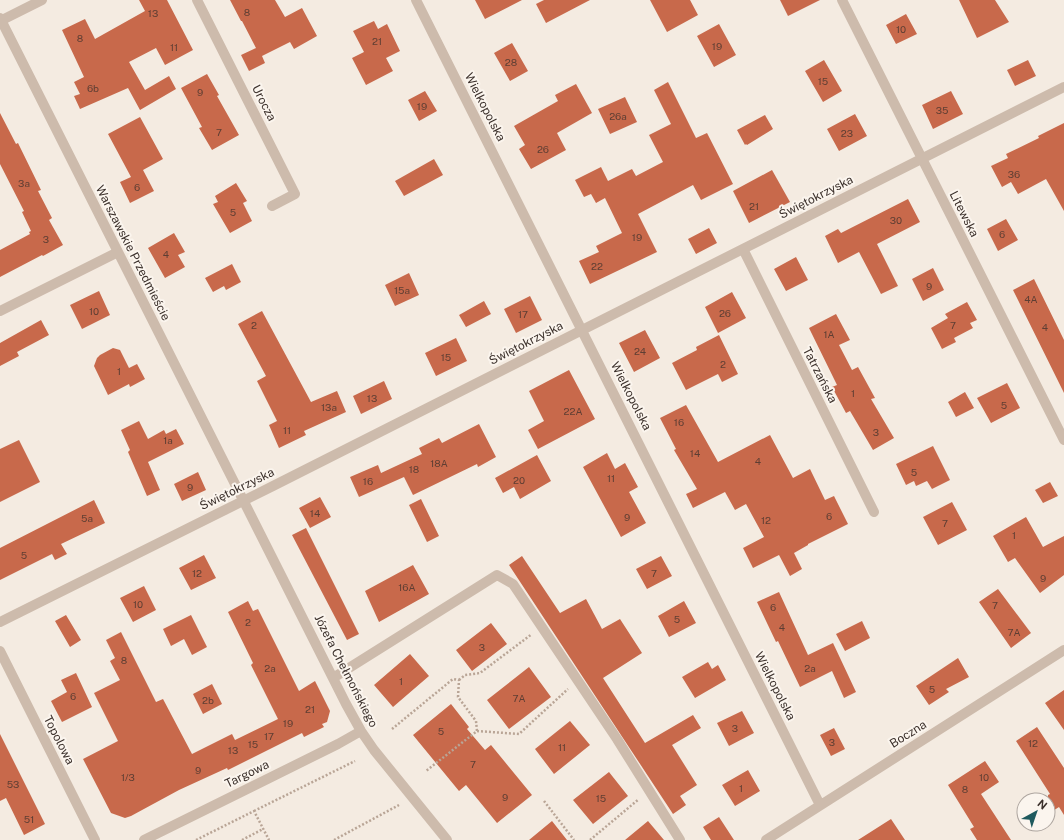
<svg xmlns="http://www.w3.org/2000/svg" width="1064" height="840" viewBox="0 0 1064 840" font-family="'Public Sans',sans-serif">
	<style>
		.building { fill: #c8694b }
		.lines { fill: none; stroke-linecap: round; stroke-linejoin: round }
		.path { stroke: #b9a596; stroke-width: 2.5; stroke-dasharray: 2 2; stroke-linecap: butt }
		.minor { stroke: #cdbbac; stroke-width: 10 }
		.labels { text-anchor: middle; stroke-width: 4; stroke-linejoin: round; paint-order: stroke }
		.number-label { font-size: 10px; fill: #5e3e33 }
		.street-label { font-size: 12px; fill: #3b302b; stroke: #fbf5ee }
	</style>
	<rect width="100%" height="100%" fill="#f4ebe1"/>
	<!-- building -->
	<path class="building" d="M139,0H167L193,50L165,65L156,48L129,62L145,90L169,76L176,89L140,110L128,88L80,109L74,96L80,94L74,82L84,77L62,30L85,19L95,39L145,11Z
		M230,0H275L285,17L302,8L317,36L294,49L290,42L262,56L265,63L249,71L241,55L256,48L242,21H241Z
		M475,0H522L485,19Z
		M544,0H590L546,23L536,4Z
		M650,0H690L698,15L667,32Z
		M780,0H820L788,16Z
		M959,0H995L1009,22L977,38Z
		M906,14L917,34L896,44L886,25Z
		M374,21L378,29L387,24L400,51L386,58L393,71L366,85L352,58L364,52L353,31Z
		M719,24L736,55L714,67L697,36Z
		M512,43L528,71L510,81L494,53Z
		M824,60L842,91L823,102L805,71Z
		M1028,60L1036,76L1015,86L1007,70Z
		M207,74L219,95L217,96L239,135L212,150L199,128L202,127L181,88Z
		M668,82L696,138L707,133L733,184L701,200L693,185L638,214L657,252L590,284L579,261L599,252L596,246L622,233L605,198L596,203L591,194L584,197L575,180L601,167L608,181L632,169L636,176L663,162L649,135L671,124L654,90Z
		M576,84L592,113L557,133L566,150L531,169L519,149L525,145L514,126L558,101L555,95Z
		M425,91L437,111L419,121L408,100Z
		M951,91L963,114L933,129L922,105Z
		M625,97L637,122L610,134L598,109Z
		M0,113L16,144L18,143L41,190L38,191L52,218L49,220L63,245L43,256L42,255L0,277V250L30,234L29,232L31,231L22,212L24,211L0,164Z
		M855,114L867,136L839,151L827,129Z
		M765,115L773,129L747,145L746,144L745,145L737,130Z
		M140,117L163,159L143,170L154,191L130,203L120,182L131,177L108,134Z
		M1064,123V211L1046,179L1018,194L1011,182L1002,187L991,166L1008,158L1006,154L1039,138L1038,136Z
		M434,159L443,175L404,196L395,181Z
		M772,170L790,202L749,223L733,191Z
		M236,183L247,201L243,203L252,221L230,233L213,204L218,202L215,196Z
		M908,199L920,222L877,244L898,286L881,294L859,252L838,263L825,236L838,229L841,233Z
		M1006,219L1018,240L998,251L987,229Z
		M709,228L717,243L696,254L688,239Z
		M174,233L185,252L178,255L185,267L165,278L148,248Z
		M796,257L808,280L786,291L774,269Z
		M232,264L241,282L226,290L224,286L213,292L205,278Z
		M933,268L944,290L923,301L912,279Z
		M409,273L419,295L395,306L385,285Z
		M1034,279L1064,340V393L1013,290Z
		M99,291L110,315L82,329L70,305Z
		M732,292L746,318L718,333L705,307Z
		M530,296L542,320L516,333L504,309Z
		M484,301L491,314L466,327L459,315Z
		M967,302L977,320L970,323L973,328L954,338L956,342L942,349L931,328L948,318L945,314Z
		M262,311L311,402L337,391L346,412L304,431L306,435L279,448L269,425L277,421L257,381L266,376L238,324Z
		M836,314L850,340L839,345L852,370L858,367L875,398L871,399L894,438L873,450L850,411L846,413L832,387L837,385L809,328Z
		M41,320L49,335L17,352L19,356L0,366V343Z
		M645,330L660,358L634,372L619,343Z
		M719,335L738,374L722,382L718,374L686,390L672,363L697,350L696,347Z
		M456,338L467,361L436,376L425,353Z
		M113,348L120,350L129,368L137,364L145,379L130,387L129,384L108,395L94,366L97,358L100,355Z
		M569,370L595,419L538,449L528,430L544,421L529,391Z
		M384,381L392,399L361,414L353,396Z
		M1007,383L1020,408L991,423L977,398Z
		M965,392L974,408L956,417L948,402Z
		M686,405L718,462L770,435L793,478L810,469L825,500L834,496L848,524L808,544V545L794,553L802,569L790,576L779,555L753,568L743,548L764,537L746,504L735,510L725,492L693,508L686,494L697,489L674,450L676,449L660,418Z
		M139,421L148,439L164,430L166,434L176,429L184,444L148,462L160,490L147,496L128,452L130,450L121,430Z
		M479,424L496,457L478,467L477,464L413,495L404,477L359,497L350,477L378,465L381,473L422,454L419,448L439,438L442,443Z
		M19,440L40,482L0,502V449Z
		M933,446L950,480L932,489L927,481L916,486L914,481L906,485L896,464Z
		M607,453L615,469L625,463L638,487L629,492L646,523L621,537L583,467Z
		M537,455L551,481L520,499L514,487L503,493L495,478Z
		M198,472L206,490L182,501L174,484Z
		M1050,482L1058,496L1043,503L1035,490Z
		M320,497L331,517L310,528L299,508Z
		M421,499L439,536L427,542L409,505Z
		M94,500L105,523L61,544L67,554L55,560L52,554L0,580V548Z
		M952,502L967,530L938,545L923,517Z
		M1026,517L1043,547L1064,536V575L1040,593L1015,558L1008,562L993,536Z
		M306,528L359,634L347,640L292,535Z
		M204,555L216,578L191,590L179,568Z
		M522,556L560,613L586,599L602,629L620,619L642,653L603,678L645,743L693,715L701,728L672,745L697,785L680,796L686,805L673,814L509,565Z
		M661,556L672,576L647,589L636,569Z
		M413,565L429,594L379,622L365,591Z
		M144,586L156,610L133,622L120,598Z
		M998,589L1031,633L1011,648L979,602Z
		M779,592L808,655L833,643L856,692L844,698L832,671L800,687L778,641L776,642L757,602Z
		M248,601L253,611L258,609L299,691L315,681L330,711L327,722L322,724L324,727L304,737L302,733L228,770L227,768L179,790L131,816L125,818L111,813L83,759L118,741L94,693L120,680L110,661L115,658L106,640L121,632L156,702L163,699L192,754L232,734L235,740L278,719L251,665L253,663L228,612Z
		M684,601L696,623L669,637L658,616Z
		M66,615L81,640L70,647L55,621Z
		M191,615L207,647L192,655L184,639L171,646L163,629Z
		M862,621L870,638L845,651L836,634Z
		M491,623L507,644L472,671L456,650Z
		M410,654L429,676L393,707L374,685Z
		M958,658L969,677L946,689L949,692L929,705L916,686Z
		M708,662L712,669L718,665L726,680L695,698L682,677Z
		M529,667L551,697L509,729L487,700Z
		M76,673L92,707L62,722L51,701L67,692L61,680Z
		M212,684L222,704L203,714L193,694Z
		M1064,690V730L1045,703Z
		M451,704L469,727L467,729L485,750L491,745L532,795L497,823L466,785L459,791L413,735Z
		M742,711L754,733L729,746L717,723Z
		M570,721L590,745L554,774L535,749Z
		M1037,727L1064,768V815L1059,807L1048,814V795L1050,794L1016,741Z
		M834,728L845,749L831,756L820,735Z
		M0,734L45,824L24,835L6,798L0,801Z
		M985,761L999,782L981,794L1011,840H977L970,829L974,827L948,785Z
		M748,770L760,791L735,806L722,785Z
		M609,772L628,796L593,824L573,800Z
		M719,817L734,840H711L703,827Z
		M891,819L905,840H858Z
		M552,821L567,840H529Z
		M648,821L664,840H625Z"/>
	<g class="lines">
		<!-- path -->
		<path class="path" d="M459,680L465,675L480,673L532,634
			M392,729L453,679L459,680L458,697L476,721L477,731L426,771
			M477,731L519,734L568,689
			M544,801L574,840
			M254,811L355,761
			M196,840L254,811L269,840
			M242,840L263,829
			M334,840L399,805
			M590,840L639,799"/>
		<!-- minor -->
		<path class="minor" d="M197,0L295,194L272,206
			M416,0L820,805
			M842,0L1064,440
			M0,18L346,704L361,731L374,750L447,840
			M0,21L42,0
			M743,249L874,512
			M0,311L118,252
			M0,622L273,486L1064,87
			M0,651L95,840
			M333,678L497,575L513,584L617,739L680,840
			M144,840L338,744L361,731
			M766,840L1064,650"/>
	</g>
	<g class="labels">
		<!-- number labels -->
		<g class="number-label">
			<text x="247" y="16">8</text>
			<text x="153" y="17">13</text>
			<text x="901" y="33">10</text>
			<text x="80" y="42">8</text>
			<text x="377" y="45">21</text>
			<text x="717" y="50">19</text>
			<text x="174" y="51">11</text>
			<text x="511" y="66">28</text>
			<text x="823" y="85">15</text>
			<text x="93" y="92">6b</text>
			<text x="200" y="96">9</text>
			<text x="422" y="110">19</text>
			<text x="942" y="114">35</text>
			<text x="618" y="120">26a</text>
			<text x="219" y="136">7</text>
			<text x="847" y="137">23</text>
			<text x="543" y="153">26</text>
			<text x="1014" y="178">36</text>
			<text x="24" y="187">3a</text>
			<text x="137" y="191">6</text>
			<text x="754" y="210">21</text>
			<text x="233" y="216">5</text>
			<text x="896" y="224">30</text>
			<text x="1002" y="238">6</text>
			<text x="637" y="241">19</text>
			<text x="46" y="243">3</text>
			<text x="166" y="258">4</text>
			<text x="597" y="270">22</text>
			<text x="929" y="290">9</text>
			<text x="402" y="294">15a</text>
			<text x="1031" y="303">4A</text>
			<text x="94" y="315">10</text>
			<text x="725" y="317">26</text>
			<text x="523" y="318">17</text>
			<text x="254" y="329">2</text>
			<text x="953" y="329">7</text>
			<text x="1045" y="331">4</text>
			<text x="829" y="338">1A</text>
			<text x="640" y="355">24</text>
			<text x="446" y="361">15</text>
			<text x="723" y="368">2</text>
			<text x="119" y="375">1</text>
			<text x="853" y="397">1</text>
			<text x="372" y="402">13</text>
			<text x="1004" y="409">5</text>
			<text x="329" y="411">13a</text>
			<text x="573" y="415">22A</text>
			<text x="679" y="426">16</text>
			<text x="287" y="434">11</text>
			<text x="876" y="436">3</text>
			<text x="168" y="444">1a</text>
			<text x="695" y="457">14</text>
			<text x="758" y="465">4</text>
			<text x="439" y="467">18A</text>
			<text x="414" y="473">18</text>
			<text x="914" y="476">5</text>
			<text x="611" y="482">11</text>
			<text x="519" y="484">20</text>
			<text x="368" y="485">16</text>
			<text x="190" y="491">9</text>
			<text x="315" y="517">14</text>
			<text x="829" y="520">6</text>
			<text x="627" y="521">9</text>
			<text x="87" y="522">5a</text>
			<text x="766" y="524">12</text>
			<text x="945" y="527">7</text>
			<text x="1014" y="539">1</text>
			<text x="24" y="559">5</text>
			<text x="197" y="577">12</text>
			<text x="654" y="577">7</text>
			<text x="1043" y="582">9</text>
			<text x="407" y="591">16A</text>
			<text x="138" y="608">10</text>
			<text x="995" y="609">7</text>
			<text x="773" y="611">6</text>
			<text x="677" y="623">5</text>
			<text x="248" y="626">2</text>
			<text x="782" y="631">4</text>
			<text x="1014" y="636">7A</text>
			<text x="482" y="651">3</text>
			<text x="124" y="664">8</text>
			<text x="270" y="672">2a</text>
			<text x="810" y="672">2a</text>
			<text x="401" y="685">1</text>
			<text x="932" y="693">5</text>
			<text x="73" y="700">6</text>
			<text x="519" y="702">7A</text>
			<text x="208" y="704">2b</text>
			<text x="310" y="713">21</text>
			<text x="288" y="727">19</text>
			<text x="735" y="732">3</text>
			<text x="441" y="735">5</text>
			<text x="269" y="740">17</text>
			<text x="832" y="746">3</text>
			<text x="1033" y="747">12</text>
			<text x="253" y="748">15</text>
			<text x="562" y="751">11</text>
			<text x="233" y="754">13</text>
			<text x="473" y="768">7</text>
			<text x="198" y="774">9</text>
			<text x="128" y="781">1/3</text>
			<text x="984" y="781">10</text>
			<text x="13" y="788">53</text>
			<text x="741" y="792">1</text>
			<text x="965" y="793">8</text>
			<text x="505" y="801">9</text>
			<text x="601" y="802">15</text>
			<text x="29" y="823">51</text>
		</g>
		<!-- street labels -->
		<g class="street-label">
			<text transform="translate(264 103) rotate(63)" y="4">Urocza</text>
			<text transform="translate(485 107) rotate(63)" y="4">Wielkopolska</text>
			<text transform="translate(816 197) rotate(-27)" y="4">Świętokrzyska</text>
			<text transform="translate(964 214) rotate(63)" y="4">Litewska</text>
			<text transform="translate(133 253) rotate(63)" y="4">Warszawskie Przedmieście</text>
			<text transform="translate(526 343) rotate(-27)" y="4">Świętokrzyska</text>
			<text transform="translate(820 375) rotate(63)" y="4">Tatrzańska</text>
			<text transform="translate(631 396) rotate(63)" y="4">Wielkopolska</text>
			<text transform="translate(237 489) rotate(-26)" y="4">Świętokrzyska</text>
			<text transform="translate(346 671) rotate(63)" y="4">Józefa Chełmońskiego</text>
			<text transform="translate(775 686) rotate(63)" y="4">Wielkopolska</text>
			<text transform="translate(908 734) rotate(-32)" y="4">Boczna</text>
			<text transform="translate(59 740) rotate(63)" y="4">Topolowa</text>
			<text transform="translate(247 774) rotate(-26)" y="4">Targowa</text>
		</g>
	</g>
	<!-- north arrow -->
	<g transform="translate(1036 812) rotate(40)"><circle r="19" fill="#fbf5ee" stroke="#aea6a0"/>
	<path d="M0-3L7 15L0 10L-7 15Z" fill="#1f5a5e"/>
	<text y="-6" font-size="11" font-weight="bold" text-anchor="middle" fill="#3b302b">N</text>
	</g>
</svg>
